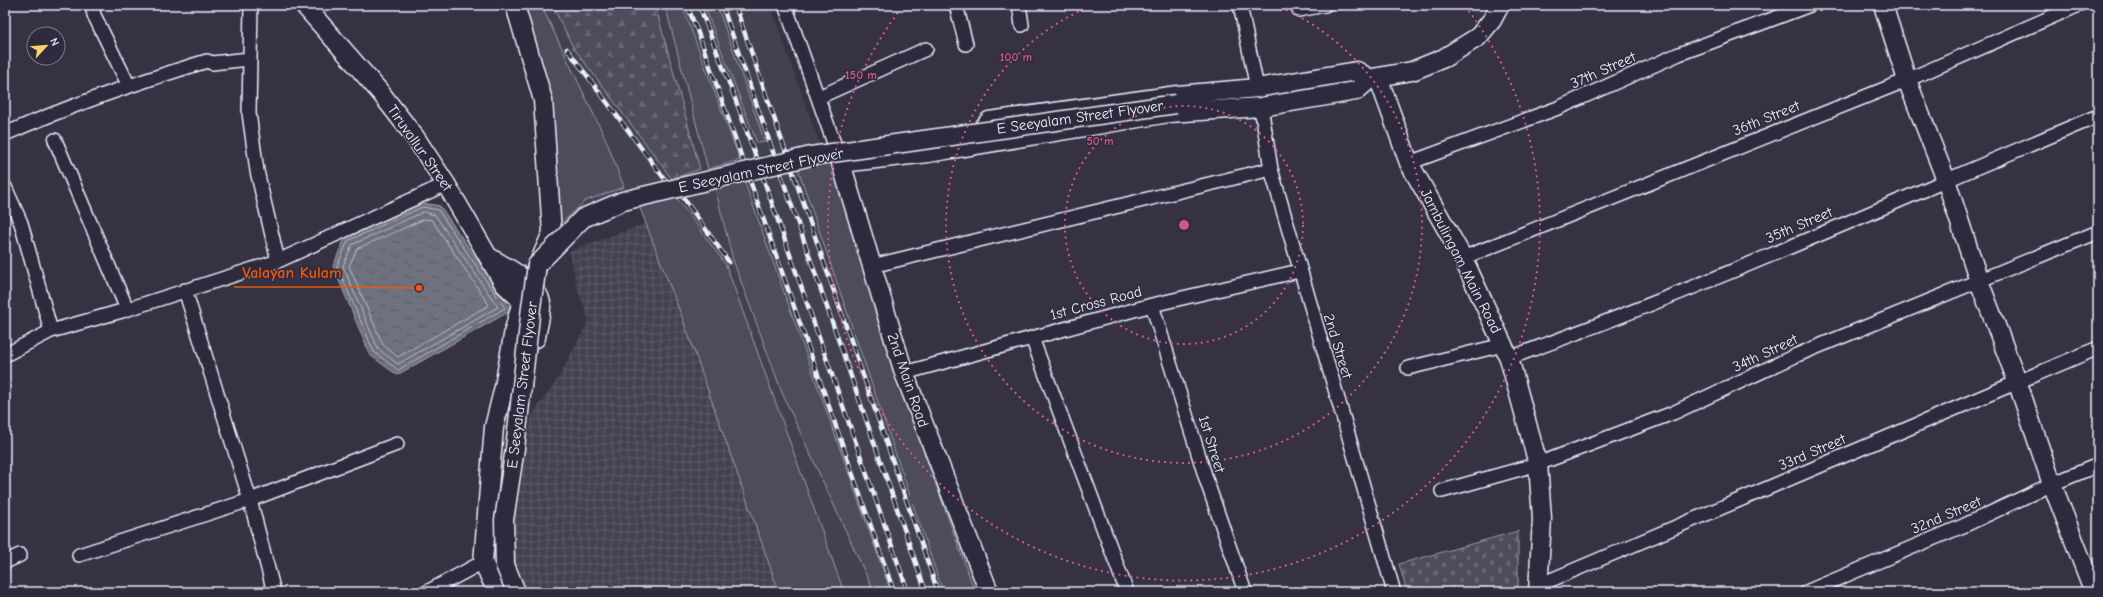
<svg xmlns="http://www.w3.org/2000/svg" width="2103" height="597" viewBox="0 0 2103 597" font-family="'Comic Neue',sans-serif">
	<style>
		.built { fill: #433f51 }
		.industrial { fill: url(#industrial-grid) }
		.grass { fill: #4d4b5c; stroke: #9a9eaa }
		.forest { fill: url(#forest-firs); stroke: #9a9eaa }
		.cemetery { fill: url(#cemetery-stones); stroke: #9a9eaa }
		.water { fill: url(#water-ripples); stroke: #a0a4af }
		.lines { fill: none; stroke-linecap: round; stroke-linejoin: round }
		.shore { stroke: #b8bec8; stroke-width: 1 }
		.street-casing { stroke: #e8f1f8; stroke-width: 16 }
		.secondary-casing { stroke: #e8f1f8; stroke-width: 21 }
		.street { stroke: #2f2a3d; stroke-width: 13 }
		.secondary { stroke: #2f2a3d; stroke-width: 18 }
		.rail-casing { stroke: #e8f1f8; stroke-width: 4.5 }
		.rail { stroke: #2f2a3d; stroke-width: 3; stroke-dasharray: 9; stroke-linecap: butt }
		.secondary-bridge-casing { stroke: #e8f1f8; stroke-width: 21; stroke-linecap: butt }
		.secondary-bridge { stroke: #2f2a3d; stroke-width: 18 }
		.ring { fill: none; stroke: #cd598a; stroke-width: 2; stroke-dasharray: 2 4 }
		.labels { text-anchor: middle; stroke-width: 3; stroke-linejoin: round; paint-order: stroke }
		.street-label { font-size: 15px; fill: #e8f1f8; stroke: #2f2a3d }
		.centre { fill: #cd598a; stroke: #2f2a3d; stroke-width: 2 }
		.ring-label { font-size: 12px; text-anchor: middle; font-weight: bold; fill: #cd598a; stroke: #2f2a3d; stroke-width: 3; stroke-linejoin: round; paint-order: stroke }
		.leader { fill: none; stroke: #e8590c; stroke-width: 1.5 }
		.callout-dot { fill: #e8590c; stroke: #2f2a3d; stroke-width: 1.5 }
		.callout-label { font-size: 16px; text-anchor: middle; font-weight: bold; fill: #e8590c; stroke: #2f2a3d; stroke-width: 3; stroke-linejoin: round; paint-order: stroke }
	</style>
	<defs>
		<pattern id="industrial-grid" width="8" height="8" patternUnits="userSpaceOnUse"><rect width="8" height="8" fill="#433f51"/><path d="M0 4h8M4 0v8" fill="none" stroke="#5e5b6b"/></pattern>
		<pattern id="forest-firs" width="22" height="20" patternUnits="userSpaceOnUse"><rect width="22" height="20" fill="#4d4b5c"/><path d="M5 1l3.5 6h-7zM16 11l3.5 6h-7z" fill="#676574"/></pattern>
		<pattern id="cemetery-stones" width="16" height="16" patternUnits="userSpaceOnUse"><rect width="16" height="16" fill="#4d4b5c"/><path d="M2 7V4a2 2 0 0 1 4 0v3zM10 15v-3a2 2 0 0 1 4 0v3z" fill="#676574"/></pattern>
		<pattern id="water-ripples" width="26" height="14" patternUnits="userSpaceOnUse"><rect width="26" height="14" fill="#70717f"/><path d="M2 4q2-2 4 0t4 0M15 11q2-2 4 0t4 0" fill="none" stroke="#5b5c64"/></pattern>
	</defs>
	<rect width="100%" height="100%" fill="#363244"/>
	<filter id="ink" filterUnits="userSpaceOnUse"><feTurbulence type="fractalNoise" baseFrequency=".025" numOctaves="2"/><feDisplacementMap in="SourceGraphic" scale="8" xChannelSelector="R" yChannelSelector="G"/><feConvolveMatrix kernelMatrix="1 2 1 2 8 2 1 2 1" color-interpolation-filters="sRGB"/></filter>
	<g filter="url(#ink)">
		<!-- built -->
		<path class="built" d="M519,5H770L980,592H783L658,219L693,212L682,180L576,214Z"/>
		<!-- industrial -->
		<path class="industrial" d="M658,219L783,592H506L495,566L532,415L559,377L589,320L576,285L570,251Z"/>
		<!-- grass -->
		<path class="grass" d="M518,5H541L606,140L624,187L585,201L559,226Z
			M665,5H682L740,160L708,169Z
			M704,5H717L765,142L757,143Z
			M833,158L897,377L975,592H943L798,169Z
			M744,180L891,592H874L783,395L733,260L715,188Z
			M674,194L726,265L844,592H779L685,325L638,203Z"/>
		<!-- forest -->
		<path class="forest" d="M552,5H655L700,169L672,179L573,47Z"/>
		<!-- cemetery -->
		<path class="cemetery" d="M1518,531V592H1407L1399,564Z"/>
		<!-- water -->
		<path class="water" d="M423,203L440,206L512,310L397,375L370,355L333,266L345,238Z"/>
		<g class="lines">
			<!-- shore -->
			<path class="shore" d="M423,207L438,210L505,308L398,370L374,352L337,266L348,241Z
				M424,212L435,215L498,307L398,364L378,349L343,266L352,245Z
				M425,219L432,220L489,305L398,357L383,345L349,266L357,249Z"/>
			<!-- street casing -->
			<g class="street-casing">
				<path id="street" d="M92,5L94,15L129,86
					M251,5L249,113L257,171L278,261
					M785,5L840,160
					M956,5L966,44
					M1019,5L1022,25
					M1240,5L1257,88
					M1299,10L1325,5
					M819,97L926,49
					M1261,107L1271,169L1394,592
					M5,134C71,105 138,82 207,61L212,63L249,59
					M55,140L127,309
					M1409,163L1558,108L1679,54L1810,5
					M5,187L21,223L51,331
					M1463,258L1907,80L2079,5
					M872,266L1271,169
					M185,290L250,500L274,592
					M1152,305L1207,482L1245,592
					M1032,338L1127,592
					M5,355L51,331L122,311L278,261L446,184
					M1509,358C1709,286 1902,198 2098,116
					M1408,368L1503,345
					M904,373L1152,305L1299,271
					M1442,491L1538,464L1673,413L1797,355L2098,232
					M79,555L250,500L397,444
					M5,562L20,555
					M1539,585L2098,348
					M427,592L483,562
					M1806,592L1963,526L2052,484L2098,465"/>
			</g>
			<!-- secondary casing -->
			<g class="secondary-casing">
				<path id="secondary" d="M304,5L380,92L415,137L446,184L504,284L522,301
					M1883,5L1907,80L1946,180L1979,281L2017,381L2052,484L2094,592
					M1378,77L1409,163L1463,258L1509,358L1538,464L1542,518L1538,592
					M1367,79L1412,71L1444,58L1478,37L1492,20L1500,5
					M980,144L983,128L989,121L1178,95L1257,88L1357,71L1370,79L1356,91L1261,107L1169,113L928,153L841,163L904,373L989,592
					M491,258C508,269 537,281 541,303C542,313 537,328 536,338
					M497,592L483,562L494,427L504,387L514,330L522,301L552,233L543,100L515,5"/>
			</g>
			<!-- street -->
			<use href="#street" class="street"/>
			<!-- secondary -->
			<use href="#secondary" class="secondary"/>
			<!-- rail casing -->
			<g class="rail-casing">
				<path id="rail" d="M687,5L700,38L894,592
					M699,5L739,109L908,592
					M722,5L926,592
					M735,5L938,592
					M567,49L663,177L685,200L729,262"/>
			</g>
			<!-- rail -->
			<use href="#rail" class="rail"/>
			<!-- secondary-bridge casing -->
			<g class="secondary-bridge-casing">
				<path id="secondary-bridge" d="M516,592L505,565L504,520L515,448L531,307L537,265L583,218L623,201L811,156L1176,104"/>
			</g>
			<!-- secondary-bridge -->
			<use href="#secondary-bridge" class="secondary-bridge"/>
		</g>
	</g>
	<!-- distance rings -->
	<g class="ring">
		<circle cx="1184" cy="225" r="119"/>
		<path d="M1275 5A238 238 0 1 1 1093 5"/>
		<path d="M1465 6A356 356 0 1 1 903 6"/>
	</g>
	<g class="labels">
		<!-- street labels -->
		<g class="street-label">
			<text transform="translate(1603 70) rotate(-24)" y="5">37th Street</text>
			<text transform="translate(1080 117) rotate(-8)" y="5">E Seeyalam Street Flyover</text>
			<text transform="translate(1766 118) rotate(-22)" y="5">36th Street</text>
			<text transform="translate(420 148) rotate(55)" y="5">Tiruvallur Street</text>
			<text transform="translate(761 170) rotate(-12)" y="5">E Seeyalam Street Flyover</text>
			<text transform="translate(1799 225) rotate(-23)" y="5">35th Street</text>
			<text transform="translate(1461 261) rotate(63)" y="5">Jambulingam Main Road</text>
			<text transform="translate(1096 303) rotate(-15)" y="5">1st Cross Road</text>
			<text transform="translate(1338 346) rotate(73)" y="5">2nd Street</text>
			<text transform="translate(1765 353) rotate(-25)" y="5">34th Street</text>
			<text transform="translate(908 380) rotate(71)" y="5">2nd Main Road</text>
			<text transform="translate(522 385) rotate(-83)" y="5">E Seeyalam Street Flyover</text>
			<text transform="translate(1212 444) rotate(73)" y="5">1st Street</text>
			<text transform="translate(1812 452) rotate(-23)" y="5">33rd Street</text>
			<text transform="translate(1946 515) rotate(-23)" y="5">32nd Street</text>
		</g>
	</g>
	<circle cx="1184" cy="225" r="6" class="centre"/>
	<g class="ring-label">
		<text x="1016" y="61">100 m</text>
		<text x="861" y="79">150 m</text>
		<text x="1100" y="145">50 m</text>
	</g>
	<!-- callouts -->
	<path class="leader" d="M419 288L350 287H234"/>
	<circle class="callout-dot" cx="419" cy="288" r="4"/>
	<g class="callout-label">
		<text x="292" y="278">Valayan Kulam</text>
	</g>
	<!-- margin -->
	<rect width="2103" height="597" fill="none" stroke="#2f2a3d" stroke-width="20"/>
	<rect x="10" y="10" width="2083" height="577" fill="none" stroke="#e8f1f8" stroke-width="1.5" filter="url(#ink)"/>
	<!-- north arrow -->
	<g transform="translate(46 46) rotate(64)"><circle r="19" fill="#2f2a3d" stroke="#797a88"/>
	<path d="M0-3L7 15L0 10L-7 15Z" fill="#ffd166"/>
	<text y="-6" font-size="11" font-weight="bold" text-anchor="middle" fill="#e8f1f8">N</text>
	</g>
</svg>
